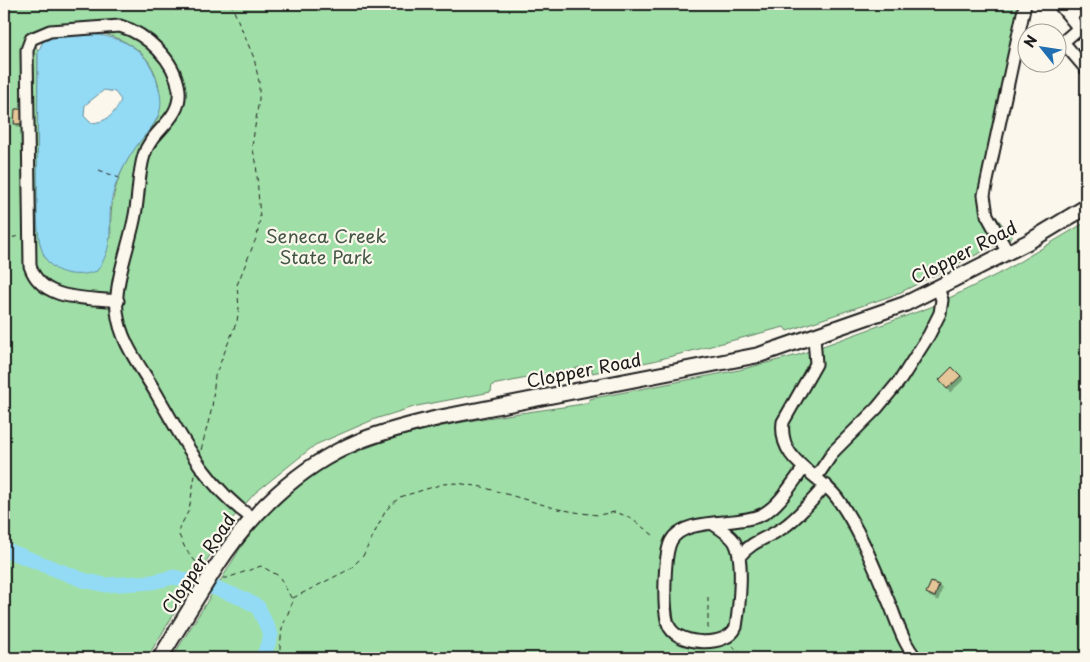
<svg xmlns="http://www.w3.org/2000/svg" width="1090" height="662" viewBox="0 0 1090 662" font-family="'Playpen Sans',sans-serif">
	<style>
		.green { fill: #9fdfa7; stroke: #5e7e62; fill-rule: evenodd }
		.water { fill: #93daf5; stroke: #638e9e; fill-rule: evenodd }
		.lines { fill: none; stroke-linecap: round; stroke-linejoin: round }
		.river { stroke: #93daf5; stroke-width: 15 }
		.building { fill: #e5c698; stroke: #1c1c1c; filter: url(#shadow) }
		.minor-casing { stroke: #1c1c1c; stroke-width: 15 }
		.major-casing { stroke: #1c1c1c; stroke-width: 18 }
		.path { stroke: #1c1c1c; stroke-width: 1; stroke-dasharray: 5 4; stroke-linecap: butt }
		.minor { stroke: #fbf7ec; stroke-width: 11 }
		.major { stroke: #fbf7ec; stroke-width: 14 }
		.major-bridge-casing { stroke: #1c1c1c; stroke-width: 18; stroke-linecap: butt }
		.major-bridge { stroke: #fbf7ec; stroke-width: 14 }
		.labels { text-anchor: middle; stroke-width: 4.5; stroke-linejoin: round; paint-order: stroke }
		.park-label { font-size: 18px; fill: #435646; stroke: #fbf7ec }
		.street-label { font-size: 18px; fill: #1c1c1c; stroke: #fbf7ec }
	</style>
	<defs>
		<filter id="shadow"><feDropShadow dx="3" dy="3" stdDeviation="0" flood-color="#0004"/></filter>
	</defs>
	<rect width="100%" height="100%" fill="#fbf7ec"/>
	<filter id="ink" filterUnits="userSpaceOnUse"><feTurbulence type="fractalNoise" baseFrequency=".02" numOctaves="2"/><feDisplacementMap in="SourceGraphic" scale="10" xChannelSelector="R" yChannelSelector="G"/><feConvolveMatrix kernelMatrix="1 2 1 2 8 2 1 2 1" color-interpolation-filters="sRGB"/></filter>
	<g filter="url(#ink)">
		<!-- green -->
		<path class="green" d="M4,4H1021L979,195L1012,237L897,294L787,331L784,327L653,361L592,373V365L492,385L491,392L417,406L375,419L315,445L255,493L232,519L147,658H4ZM72,25C110,36 147,40 158,83C160,93 161,107 158,117C154,127 143,136 137,145C116,175 109,201 111,238L38,231V52L32,33Z
			M1086,222V658H172C189,630 206,603 224,575C234,559 243,542 255,527C336,426 472,422 589,403V399L739,370L798,355L931,307L1002,272Z"/>
		<!-- water -->
		<path class="water" d="M72,33C112,34 147,41 158,85C161,95 163,108 157,118C153,127 145,135 139,143C129,156 119,174 114,190C104,221 119,240 97,271C88,274 81,275 71,274C38,270 38,237 37,210L38,52L44,39ZM104,90L115,92L121,100C114,115 107,122 91,123L84,116L85,105Z"/>
		<g class="lines">
			<!-- river -->
			<path class="river" d="M4,549L83,580L106,585L152,582L174,577L215,588L242,598L258,607L271,635L263,658"/>
		</g>
		<!-- building -->
		<path class="building" d="M15,109H23L22,124H14Z
			M952,367L961,376L947,389L939,380Z
			M931,582L939,585L935,597L926,593Z"/>
		<g class="lines">
			<!-- minor casing -->
			<g class="minor-casing">
				<path id="minor" d="M1059,4L1086,37
					M1070,17L1086,4
					M1079,28L1063,42L1086,69
					M1008,253L987,215L984,195L1025,4
					M118,301C86,297 42,302 30,266L27,50L31,39L50,31L120,26C147,34 175,60 179,90C182,120 151,130 144,155C138,174 139,195 135,215C130,244 114,282 117,311C120,342 141,367 156,393C183,440 206,486 252,518
					M814,337L816,364L783,422C778,462 818,472 837,498C861,531 875,570 891,607C898,625 904,644 916,658
					M817,476L834,451L877,408L901,379L929,335L940,313L942,300L938,287
					M713,524C721,529 729,534 734,541C745,558 739,608 736,627C727,648 680,645 670,628C662,616 664,555 671,541C684,516 739,527 763,514C780,505 792,483 804,468
					M739,557C753,539 771,538 788,524C802,513 814,498 826,485"/>
			</g>
			<!-- major casing -->
			<g class="major-casing">
				<path id="major" d="M216,567C250,514 298,467 357,442C383,431 411,425 438,418L759,355L905,304L1028,242L1086,207
					M160,658L193,604"/>
			</g>
			<!-- path -->
			<path class="path" d="M99,170L119,178
				M4,239L20,236
				M201,450L212,408L215,376L237,321L239,308L237,285L257,236L260,219L256,161L252,147L259,99V82L254,58L231,4
				M195,475L189,510L179,529V535L186,550L201,568
				M223,578H227L261,566L279,576L293,601L282,628L279,658
				M708,597V630
				M293,598L350,569L363,556L386,510L400,497L443,484L457,483L482,487L558,509L581,513L598,515L615,512L629,517L653,535
				M732,645L744,658"/>
			<!-- minor -->
			<use href="#minor" class="minor"/>
			<!-- major -->
			<use href="#major" class="major"/>
			<!-- major-bridge casing -->
			<g class="major-bridge-casing">
				<path id="major-bridge" d="M193,604L216,567"/>
			</g>
			<!-- major-bridge -->
			<use href="#major-bridge" class="major-bridge"/>
		</g>
	</g>
	<g class="labels">
		<!-- park labels -->
		<g class="park-label">
			<text x="326" y="243">Seneca Creek<tspan x="326" dy="21">State Park</tspan></text>
		</g>
		<!-- street labels -->
		<g class="street-label">
			<text transform="translate(964 253) rotate(-27)" y="6">Clopper Road</text>
			<text transform="translate(584 371) rotate(-11)" y="6">Clopper Road</text>
			<text transform="translate(199 564) rotate(-56)" y="6">Clopper Road</text>
		</g>
	</g>
	<!-- margin -->
	<rect width="1090" height="662" fill="none" stroke="#fbf7ec" stroke-width="20"/>
	<rect x="10" y="10" width="1070" height="642" fill="none" stroke="#1c1c1c" stroke-width="2" filter="url(#ink)"/>
	<!-- north arrow -->
	<g transform="translate(1042 48) rotate(300)"><circle r="24" fill="#fbf7ec" stroke="#a29f99"/>
	<path d="M0-4L9 19L0 12L-9 19Z" fill="#1f6fb2"/>
	<text y="-8" font-size="14" font-weight="bold" text-anchor="middle" fill="#1c1c1c">N</text>
	</g>
</svg>
